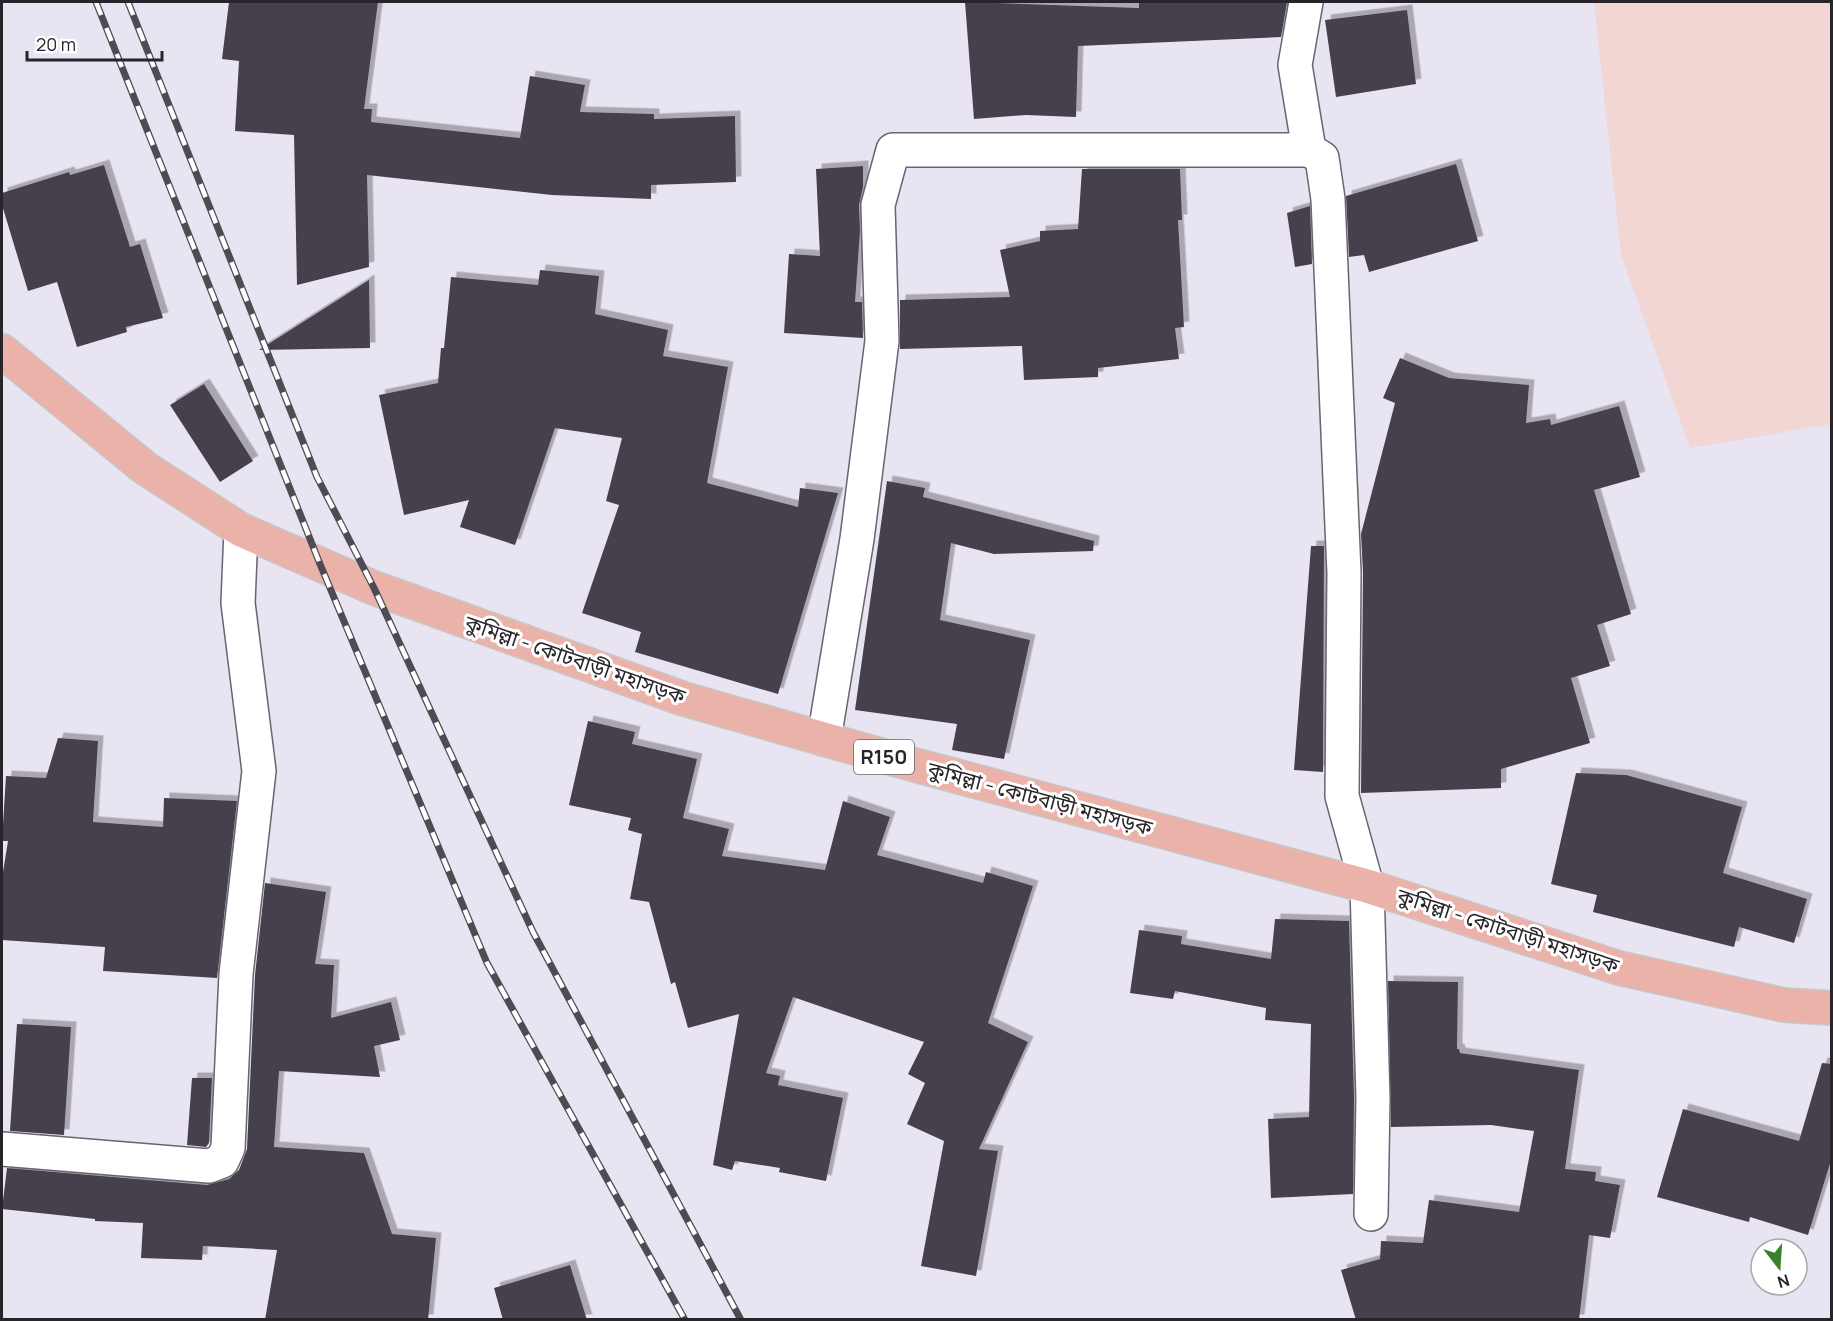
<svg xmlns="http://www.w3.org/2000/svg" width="1833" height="1321" viewBox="0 0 1833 1321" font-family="Manrope,'Noto Sans Bengali',sans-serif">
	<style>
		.industrial { fill: #f1d6d4 }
		.building { fill: #45414c; filter: url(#shadow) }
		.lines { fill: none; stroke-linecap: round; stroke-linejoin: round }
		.street-casing { stroke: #686470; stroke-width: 36 }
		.primary-casing { stroke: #c7c6c8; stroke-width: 36 }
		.street { stroke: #fff; stroke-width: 33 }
		.primary { stroke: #ebb2a9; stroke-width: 33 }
		.rail-casing { stroke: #4e4b52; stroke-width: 7 }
		.rail { stroke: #fff; stroke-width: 4.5; stroke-dasharray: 14; stroke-linecap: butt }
		.labels { text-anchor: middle; stroke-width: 6; stroke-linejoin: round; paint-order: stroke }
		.shield { fill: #fff; stroke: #68666a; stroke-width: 1.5 }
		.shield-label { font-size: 20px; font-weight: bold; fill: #27252a }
		.street-label { font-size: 21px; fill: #27252a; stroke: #fff }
	</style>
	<defs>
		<filter id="shadow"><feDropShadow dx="5.5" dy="-5.5" stdDeviation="0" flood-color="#0004"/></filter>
	</defs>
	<rect width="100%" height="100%" fill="#e9e4f2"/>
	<!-- industrial -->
	<path class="industrial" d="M1594,2H1831V424L1690,448L1621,255Z"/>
	<!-- building -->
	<path class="building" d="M229,2H378L364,109H372L371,122L520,138L530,76L585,85L580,112L654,114V119L735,116L736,182L651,185V199L552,195L367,175L369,267L297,285L294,135L235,131L239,61L222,59Z
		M965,2L1139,8V2H1287L1281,37L1078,46L1076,117L1026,115L974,119Z
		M1407,10L1416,84L1336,97L1325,20Z
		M1456,164L1478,241L1369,272L1364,255L1349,257L1346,196Z
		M104,165L130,247L140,244L163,318L126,327L127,332L77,347L57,282L28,291L2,205V193L69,172L70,175Z
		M863,166V187L859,205L860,231L855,302H862L863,338L784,333L789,254L820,256L816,169Z
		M1082,169H1180L1182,220H1178L1184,327L1175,328L1179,359L1098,368V377L1024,380L1022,346L900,349V300L1010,297L1000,250L1040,241V231L1078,229Z
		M1310,206L1312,264L1295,267L1287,213Z
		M540,270L599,276L595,314L668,330L663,356L728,367L707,483L798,507L800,488L838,493L778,694L635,652L641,632L582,613L619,505L606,501L622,438L555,428L515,545L460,527L469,500L404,515L379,395L438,383L441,348H444L451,277L538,285Z
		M369,280L370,348L259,350Z
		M1400,358L1449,378L1529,385L1526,423L1550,419L1551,425L1619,406L1640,477L1594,490L1631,614L1597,625L1610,666L1571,678L1590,743L1501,769V788L1361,793L1363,573L1361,534L1395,403L1383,398Z
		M204,384L253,461L220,482L170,405Z
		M887,481L925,488L923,497L1094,541L1093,551L994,554L951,543L940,620L1030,640L1004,759L952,750L957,724L855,710Z
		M1311,546H1324L1323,772L1294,770Z
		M588,721L635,732L632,744L697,759L683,818L729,829L722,856L825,870L843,801L890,817L877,855L983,883L986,872L1033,886L988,1023L1028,1042L979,1149L998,1151L976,1276L921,1266L944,1141L907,1124L925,1083L908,1074L924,1042L793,997L766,1073L780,1076L778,1085L843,1098L826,1181L779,1172L780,1168L735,1161L732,1170L713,1165L739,1014L688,1028L675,982L671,984L649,902L630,899L642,834L628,830L631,818L569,805Z
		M58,738L98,741L93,822L163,827L164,798L237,801L217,978L103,971L105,947L2,940V878L8,841H2L6,776L46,778Z
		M1576,773L1626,775L1742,807L1723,873L1807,899L1794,943L1739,927L1734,947L1593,912L1597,895L1551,884Z
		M265,883L326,892L315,964L334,965L331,1018L391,1002L400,1040L374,1046L380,1077L279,1071L274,1147L364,1153L392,1234L436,1238L428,1320H265L277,1250L203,1246L202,1260L141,1258L143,1223L95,1221V1219L2,1209L7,1168L207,1185L229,1179L239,1170L247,1149L255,975Z
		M1275,919L1349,921L1354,1098L1353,1194L1271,1198L1268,1119L1309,1117L1311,1024L1265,1020L1266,1008L1175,991L1173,999L1130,993L1139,930L1182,936L1181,944L1271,959Z
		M1388,981L1458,982L1457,1049H1459L1460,1053L1579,1070L1565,1169L1596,1172L1595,1181L1620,1185L1610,1238L1589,1235L1579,1320H1356L1341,1270L1380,1259L1381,1241L1423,1243L1429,1200L1519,1212L1534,1131L1491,1125L1391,1127Z
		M17,1024L71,1027L64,1135L10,1131Z
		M1822,1063L1832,1064V1157L1808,1235L1750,1217L1749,1222L1657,1197L1683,1109L1799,1141Z
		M192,1078H212L209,1143L206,1147L187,1145Z
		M570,1265L587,1320H503L494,1288Z"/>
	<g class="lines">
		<!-- street casing -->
		<g class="street-casing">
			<path id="street" d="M1306,2L1295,65L1309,150
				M824,739L857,539L882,341L878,205L893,150H1309L1322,158L1328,199L1344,573L1342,796L1367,886L1373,1098L1371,1214
				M2,1149L209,1166L222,1161L228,1148L236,974L259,771L238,603L241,530"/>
		</g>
		<!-- primary casing -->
		<g class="primary-casing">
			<path id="primary" d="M2,351L145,468L241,530L374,588L684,699L915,765L1367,886L1619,968L1784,1005L1832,1008"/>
		</g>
		<!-- street -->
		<use href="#street" class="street"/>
		<!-- primary -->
		<use href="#primary" class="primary"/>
		<!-- rail casing -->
		<g class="rail-casing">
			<path id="rail" d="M96,2L320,564L487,963L685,1320
				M128,2L317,477L374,588L533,932L741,1320"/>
		</g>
		<!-- rail -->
		<use href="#rail" class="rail"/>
	</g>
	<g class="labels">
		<!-- shield labels -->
		<rect class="shield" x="854" y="740" width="60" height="34" rx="4.5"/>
		<g class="shield-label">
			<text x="884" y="764">R150</text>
		</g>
		<!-- street labels -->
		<g class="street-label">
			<text transform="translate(575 660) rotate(19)" y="7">কুমিল্লা - কোটবাড়ী মহাসড়ক</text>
			<text transform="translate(1040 799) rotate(15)" y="7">কুমিল্লা - কোটবাড়ী মহাসড়ক</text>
			<text transform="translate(1508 931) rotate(18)" y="7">কুমিল্লা - কোটবাড়ী মহাসড়ক</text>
		</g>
	</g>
	<!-- border -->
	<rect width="1833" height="1321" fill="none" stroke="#27252a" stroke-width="6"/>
	<!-- north arrow -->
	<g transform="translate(1779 1267) rotate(163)"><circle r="28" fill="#ffffff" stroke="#a9a8aa" stroke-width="1.5"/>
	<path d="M0-4.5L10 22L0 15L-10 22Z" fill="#3a8228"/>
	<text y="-9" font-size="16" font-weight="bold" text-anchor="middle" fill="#27252a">N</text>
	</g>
	<!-- scale -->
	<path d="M27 51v9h135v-9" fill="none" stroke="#27252a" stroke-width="3"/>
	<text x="36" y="51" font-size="18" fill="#27252a" stroke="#ffffff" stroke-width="4.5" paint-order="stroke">20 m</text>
</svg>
